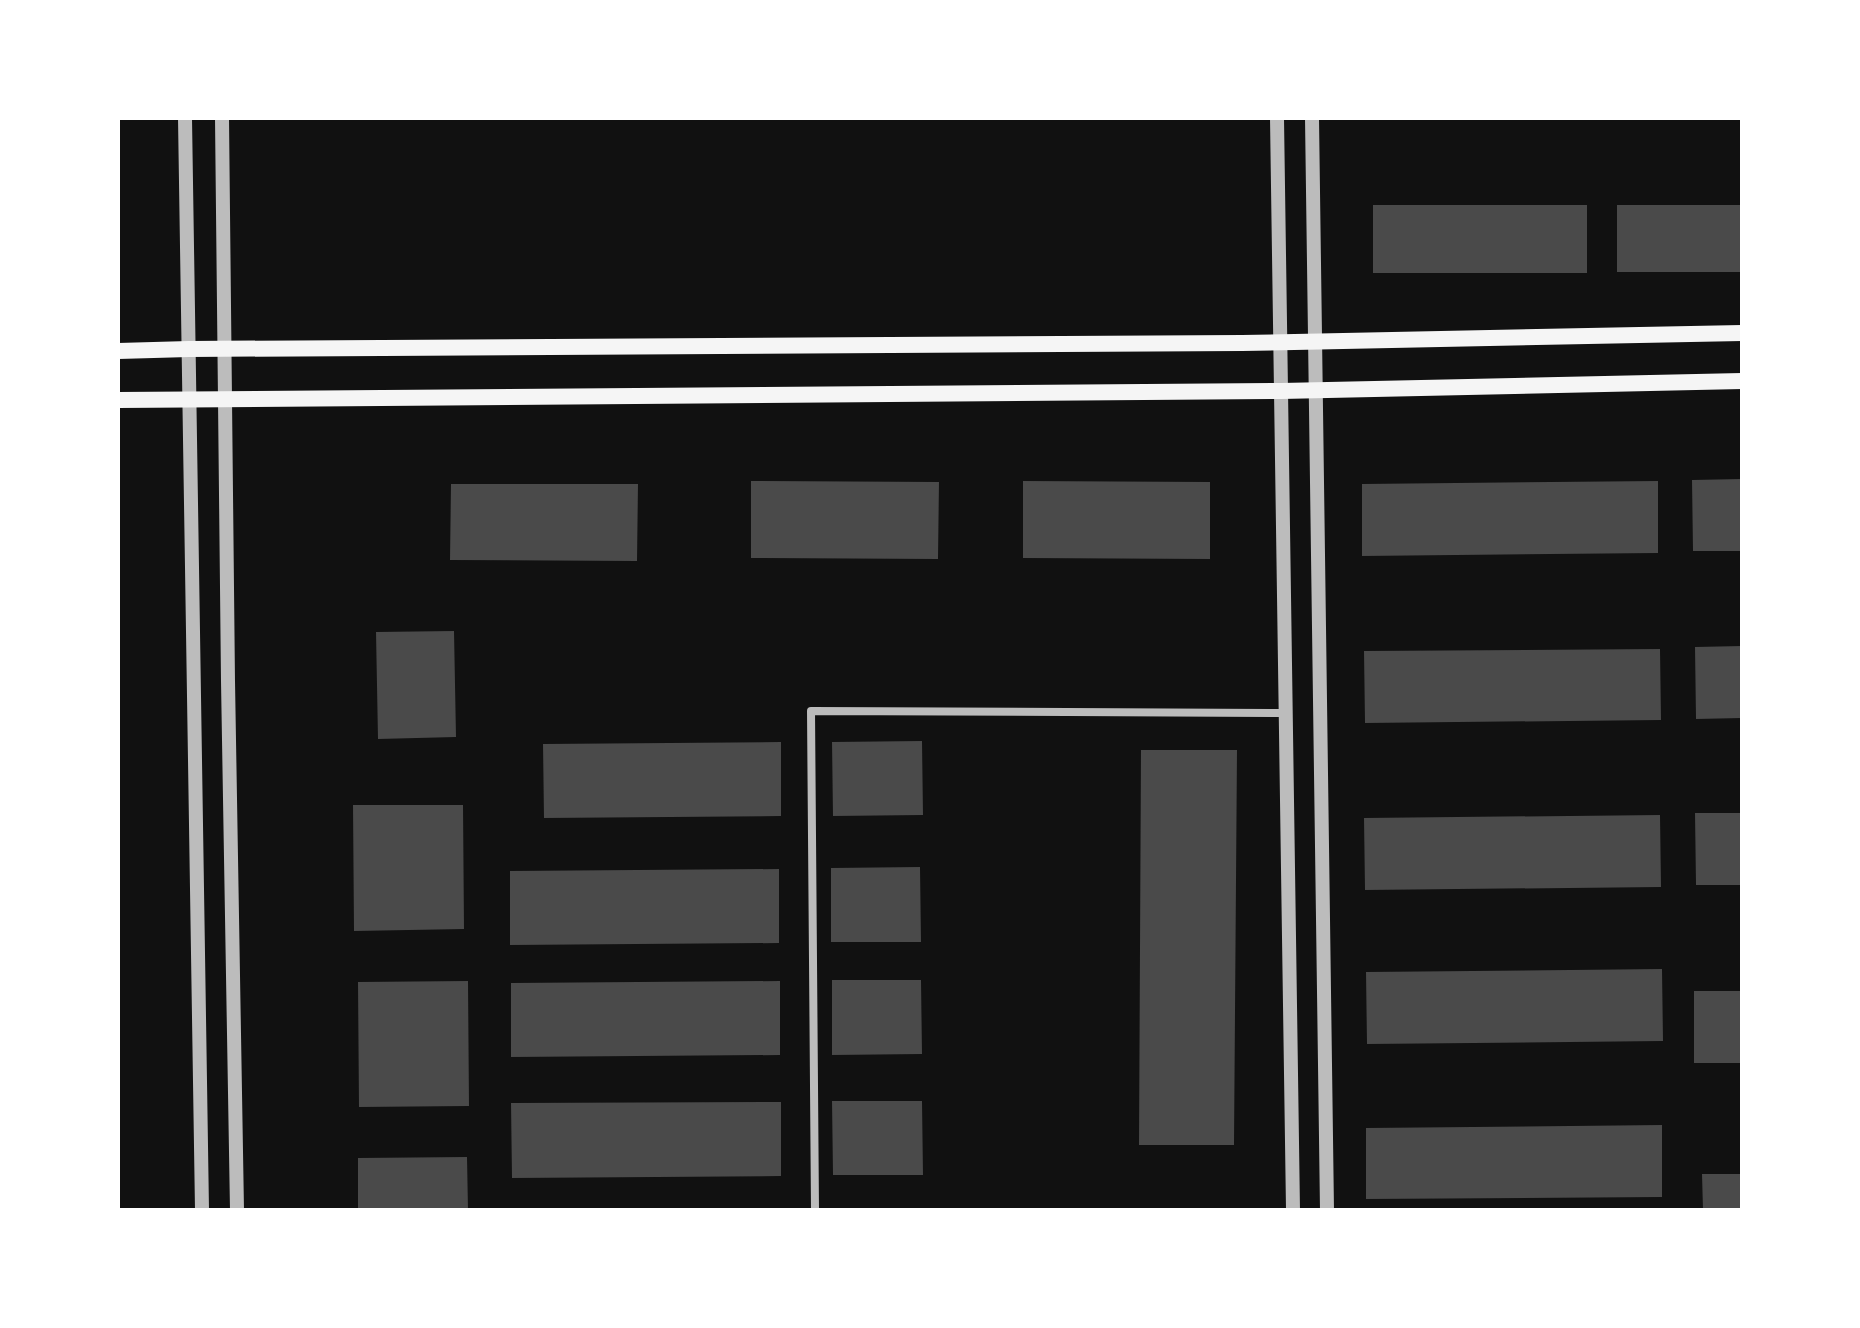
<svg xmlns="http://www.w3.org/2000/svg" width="1860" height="1328" viewBox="0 0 1860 1328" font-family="Poppins,sans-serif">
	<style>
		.building { fill: #4a4a4a }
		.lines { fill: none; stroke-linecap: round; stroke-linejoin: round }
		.minor { stroke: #bcbcbc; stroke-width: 8 }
		.tertiary { stroke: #bcbcbc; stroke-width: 14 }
		.secondary { stroke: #f5f5f5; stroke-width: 16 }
	</style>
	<rect width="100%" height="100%" fill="#111"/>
	<!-- building -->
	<path class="building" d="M1373,205H1587V273H1373Z
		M1617,205H1742V272H1617Z
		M1742,479V551H1693L1692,480Z
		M751,481L939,482L938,559L751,558Z
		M1023,481L1210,482V559L1023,558Z
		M1658,481V553L1362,556V484Z
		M451,484H638L637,561L450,560Z
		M454,631L456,737L378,739L376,632Z
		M1742,646V718L1696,719L1695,647Z
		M1660,649L1661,720L1365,723L1364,651Z
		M922,741L923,815L833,816L832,742Z
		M781,742V816L544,818L543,744Z
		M1141,750H1237L1234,1145H1139Z
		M353,805H463L464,929L354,931Z
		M1695,813H1742V885H1696Z
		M1660,815L1661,887L1365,890L1364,818Z
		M920,867L921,942H831V868Z
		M779,869V943L510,945V871Z
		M1662,969L1663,1041L1367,1044L1366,972Z
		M832,980H921L922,1054L832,1055Z
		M468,981L469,1106L359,1107L358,982Z
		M780,981V1055L511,1057V983Z
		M1694,991H1742V1063H1694Z
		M832,1101H922L923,1175H833Z
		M781,1102V1176L512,1178L511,1103Z
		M1662,1125V1197L1366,1199V1128Z
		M467,1157L468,1210H358V1158Z
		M1702,1174H1742V1210H1703Z"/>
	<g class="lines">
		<!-- minor -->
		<path class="minor" d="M815,1210L811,711L1286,713"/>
		<!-- tertiary -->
		<path class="tertiary" d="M185,118L202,1210
			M222,118L228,681L237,1210
			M1277,118L1293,1210
			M1312,118L1327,1210"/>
		<!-- secondary -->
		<path class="secondary" d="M118,351L189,349L1242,343L1742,333
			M118,400L1281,391L1742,381"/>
	</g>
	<!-- border -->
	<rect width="1860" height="1328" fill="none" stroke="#ffffff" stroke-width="240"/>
</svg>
